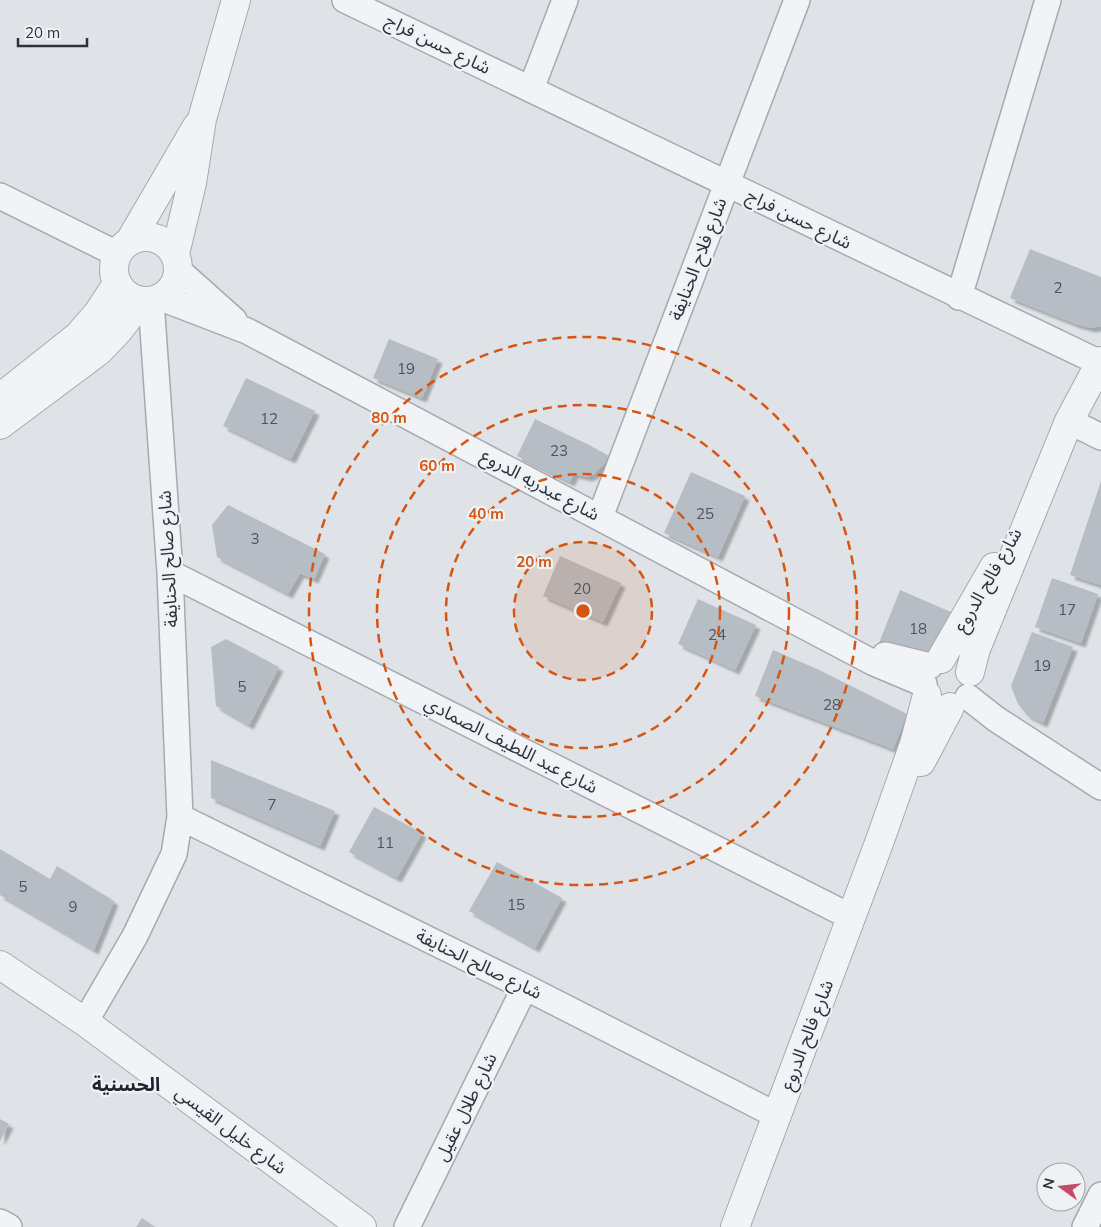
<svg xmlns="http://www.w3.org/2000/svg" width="1101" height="1227" viewBox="0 0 1101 1227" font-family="Mulish,'Noto Sans Arabic',sans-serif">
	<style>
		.building { fill: #b7bdc4; filter: url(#shadow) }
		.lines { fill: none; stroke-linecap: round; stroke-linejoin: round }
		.minor-casing { stroke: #a5aab1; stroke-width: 28 }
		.tertiary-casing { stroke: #a5aab1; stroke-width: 30 }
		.minor { stroke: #f1f3f6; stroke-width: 25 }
		.tertiary { stroke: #f1f3f6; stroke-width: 28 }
		.ring { fill: none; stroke: #d55511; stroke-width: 2.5; stroke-dasharray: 9 6 }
		.labels { text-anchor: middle; stroke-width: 4.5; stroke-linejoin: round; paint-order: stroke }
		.number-label { font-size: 15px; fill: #4c555f }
		.street-label { font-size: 18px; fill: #29323d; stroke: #eef2f5 }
		.neighbourhood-label { font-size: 19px; font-weight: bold; fill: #1b232e; stroke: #eef2f5 }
		.centre { fill: #d55511; stroke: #eef2f5; stroke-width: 2.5 }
		.ring-label { font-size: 15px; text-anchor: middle; font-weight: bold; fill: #d55511; stroke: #eef2f5; stroke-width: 4.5; stroke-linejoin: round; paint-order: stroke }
	</style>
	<defs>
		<filter id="shadow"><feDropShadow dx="4.5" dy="4.5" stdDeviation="1" flood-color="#0004"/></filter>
	</defs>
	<rect width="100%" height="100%" fill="#dfe3e7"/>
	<!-- building -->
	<path class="building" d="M1030,249L1101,277V326L1091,328L1076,324L1010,298Z
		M389,339L438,359L422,398L373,378Z
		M246,378L315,411L291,459L223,426Z
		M535,419L589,445L611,457L594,474L588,477L574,474L570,482L517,456Z
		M691,472L745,496L718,557L664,533Z
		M1101,481V585L1070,575Z
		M228,505L325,554L314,579L300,573L288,594L217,557L212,525Z
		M560,556L621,583L603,622L543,596Z
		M1052,578L1098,594L1081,643L1035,627Z
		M900,590L958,615L932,654L907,655L879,643Z
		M698,599L756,625L735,670L678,644Z
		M1032,632L1073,647L1043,723L1027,715L1018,704L1011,686Z
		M226,639L279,667L249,725L216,706L211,647Z
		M773,650L815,668L907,714L893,749L755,696Z
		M211,760L335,811L320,846L211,798Z
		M374,807L422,833L397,878L349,852Z
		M0,849L50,879L57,866L114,901L94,950L0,895Z
		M497,862L562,898L535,948L469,911Z
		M0,1119L9,1124L0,1141Z
		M142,1218L155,1227H136Z"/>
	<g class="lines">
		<!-- minor casing -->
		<g class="minor-casing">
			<path id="minor" d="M345,0L1100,363
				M531,89L565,0
				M0,196L117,254
				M178,270L234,320
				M959,297L1048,0
				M161,298L247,331L872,662L924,684
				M1069,421L1101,437
				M600,517L797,0
				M170,573L851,917
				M885,655L930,666
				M968,697L996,719L1101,787
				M180,817L525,987L776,1115
				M85,1022L135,936L174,854L180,817L170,573L151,301
				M0,1222L9,1227
				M407,1227L525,987
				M1085,1227L1101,1195"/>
		</g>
		<!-- tertiary casing -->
		<g class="tertiary-casing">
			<path id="tertiary" d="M114 269a32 32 0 1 1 64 0a32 32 0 1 1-64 0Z
				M131,239L197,126
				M175,254L192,183L202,119L236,0
				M0,398L78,336L98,313L117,284
				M0,425L99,351L119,330L141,301
				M941,659L994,567
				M970,672L976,649L1069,421L1101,361
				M921,762L950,707
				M0,965L85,1022L362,1227
				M735,1227L879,843L914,744L927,695"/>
		</g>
		<!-- minor -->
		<use href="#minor" class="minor"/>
		<!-- tertiary -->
		<use href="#tertiary" class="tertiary"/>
	</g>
	<!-- distance rings -->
	<circle cx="583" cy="611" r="69" fill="#d55511" fill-opacity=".12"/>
	<g class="ring">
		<circle cx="583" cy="611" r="69"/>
		<circle cx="583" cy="611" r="137"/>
		<circle cx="583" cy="611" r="206"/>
		<circle cx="583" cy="611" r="274"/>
	</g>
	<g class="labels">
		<!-- number labels -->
		<g class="number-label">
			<text x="1058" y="293">2</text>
			<text x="406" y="374">19</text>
			<text x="269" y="424">12</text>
			<text x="559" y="456">23</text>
			<text x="705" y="519">25</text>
			<text x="255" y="544">3</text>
			<text x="582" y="594">20</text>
			<text x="1067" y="615">17</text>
			<text x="918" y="634">18</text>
			<text x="717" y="640">24</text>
			<text x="1042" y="671">19</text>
			<text x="242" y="692">5</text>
			<text x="832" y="710">28</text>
			<text x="272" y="810">7</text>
			<text x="385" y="848">11</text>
			<text x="23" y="892">5</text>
			<text x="516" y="910">15</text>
			<text x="73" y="912">9</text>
		</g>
		<!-- street labels -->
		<g class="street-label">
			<text transform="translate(438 44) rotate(26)" y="6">شارع حسن فراج</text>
			<text transform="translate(799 219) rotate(26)" y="6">شارع حسن فراج</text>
			<text transform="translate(698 259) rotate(-69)" y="6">شارع فلاح الحنايفة</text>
			<text transform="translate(540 485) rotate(28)" y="6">شارع عبدربه الدروع</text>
			<text transform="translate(168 559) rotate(-93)" y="6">شارع صالح الحنايفة</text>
			<text transform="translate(988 580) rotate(-60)" y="6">شارع فالح الدروع</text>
			<text transform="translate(511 745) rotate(27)" y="6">شارع عبد اللطيف الصمادي</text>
			<text transform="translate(479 964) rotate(26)" y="6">شارع صالح الحنايفة</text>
			<text transform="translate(807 1035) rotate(-69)" y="6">شارع فالح الدروع</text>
			<text transform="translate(466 1107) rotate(-64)" y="6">شارع طلال عقيل</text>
			<text transform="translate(231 1130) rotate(37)" y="6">شارع خليل القيسي</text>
		</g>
		<!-- neighbourhood labels -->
		<g class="neighbourhood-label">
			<text x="126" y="1091">الحسنية</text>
		</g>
	</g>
	<circle cx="583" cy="611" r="8" class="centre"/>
	<g class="ring-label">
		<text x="389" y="423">80 m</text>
		<text x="437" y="471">60 m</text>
		<text x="486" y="519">40 m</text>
		<text x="534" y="567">20 m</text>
	</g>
	<!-- north arrow -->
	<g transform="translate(1061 1187) rotate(285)"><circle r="24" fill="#eef2f5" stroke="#9fa5ab"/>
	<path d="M0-4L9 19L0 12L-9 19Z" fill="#c44c6a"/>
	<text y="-8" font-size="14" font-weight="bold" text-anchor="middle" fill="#29323d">N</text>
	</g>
	<!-- scale -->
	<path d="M18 38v8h69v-8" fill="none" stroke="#29323d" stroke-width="2.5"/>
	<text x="25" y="38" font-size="15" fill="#29323d" stroke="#eef2f5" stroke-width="4" paint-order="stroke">20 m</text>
</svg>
